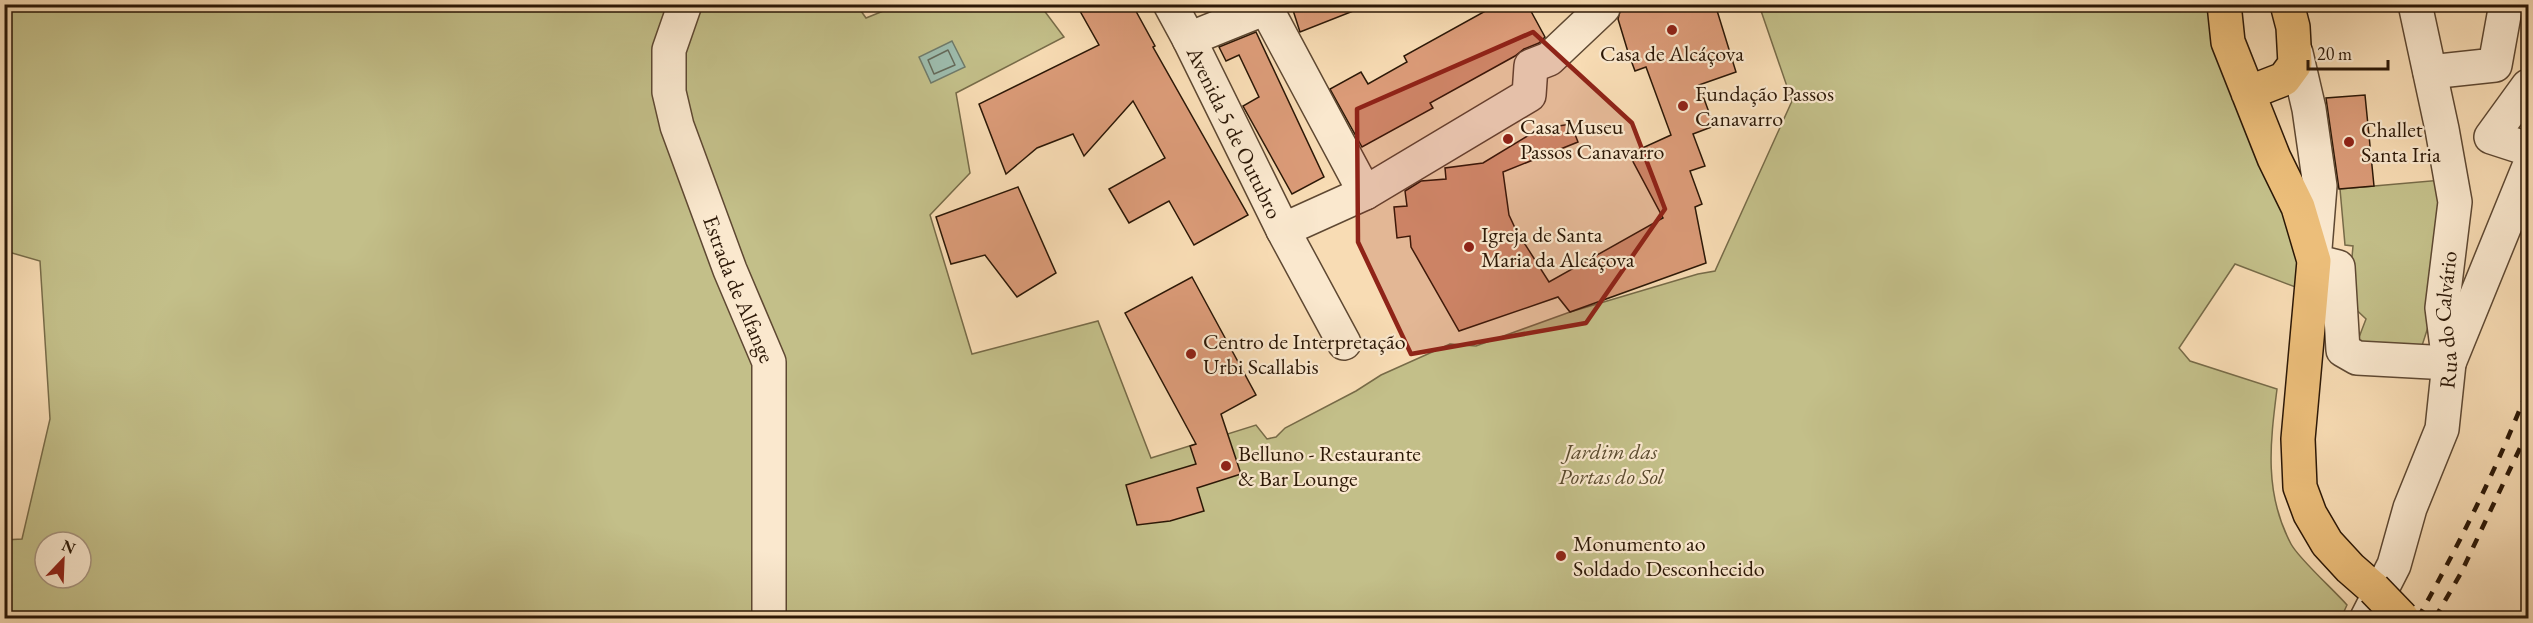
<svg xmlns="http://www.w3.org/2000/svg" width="2533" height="623" viewBox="0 0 2533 623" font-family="'EB Garamond',serif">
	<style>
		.green { fill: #c3bf89; stroke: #776b48; stroke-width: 1.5; fill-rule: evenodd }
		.water { fill: #9dbcad; stroke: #6f7a6a; stroke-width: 1.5 }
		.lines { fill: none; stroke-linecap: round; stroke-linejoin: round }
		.shore { stroke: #646a5a; stroke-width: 1.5 }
		.building { fill: #db9b78; stroke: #2b1706; stroke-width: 1.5 }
		.minor-casing { stroke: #5e4832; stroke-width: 36 }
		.major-casing { stroke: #2b1706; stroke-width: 36 }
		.minor { stroke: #fae8ce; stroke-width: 33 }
		.major { stroke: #ecbe7a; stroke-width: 33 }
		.rail { stroke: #2b1706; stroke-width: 4.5; stroke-dasharray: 10 10; stroke-linecap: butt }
		.major-bridge-casing { stroke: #2b1706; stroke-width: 36; stroke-linecap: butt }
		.major-bridge { stroke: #ecbe7a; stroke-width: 33 }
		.marked { fill: #8f2418; fill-opacity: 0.2; stroke: #8f2418; stroke-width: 4.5; stroke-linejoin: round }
		.poi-dot { fill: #8f2418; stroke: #fae8ce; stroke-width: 2 }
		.labels { text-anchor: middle; stroke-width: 4.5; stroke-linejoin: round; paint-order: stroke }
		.poi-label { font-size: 22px; fill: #2b1706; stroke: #fae8ce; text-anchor: start }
		.street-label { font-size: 22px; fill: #2b1706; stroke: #fae8ce }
		.park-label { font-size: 22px; font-style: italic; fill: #59492d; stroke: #fae8ce }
	</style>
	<rect width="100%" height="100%" fill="#f8dcb4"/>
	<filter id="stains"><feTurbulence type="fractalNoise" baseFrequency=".00333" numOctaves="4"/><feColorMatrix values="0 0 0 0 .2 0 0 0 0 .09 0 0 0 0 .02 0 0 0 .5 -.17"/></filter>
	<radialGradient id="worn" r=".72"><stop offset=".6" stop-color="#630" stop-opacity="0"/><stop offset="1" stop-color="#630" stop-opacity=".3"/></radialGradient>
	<!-- green -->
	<path class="green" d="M856,4L866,18L898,5H1040L1064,37L956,93L970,173L930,215L972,354L1098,321L1151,458L1256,425L1267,439L1276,437L1285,428L1356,391L1381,375L1450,344L1476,346L1570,312L1698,274L1715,271L1792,101L1759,5L2216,4L2298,236V288L2235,264L2179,348L2190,361L2277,389C2270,444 2264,493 2291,544C2299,559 2334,590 2347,605L2341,618H5L4,540L22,539L50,419L40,261L5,251V5ZM45,542H81V578H45Z
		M2442,180L2439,293L2419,355L2362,347L2358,340L2366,319L2348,302L2353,246L2345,245L2340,189Z"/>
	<!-- water -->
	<path class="water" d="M952,41L965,67L931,83L919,57Z"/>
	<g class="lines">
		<!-- shore -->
		<path class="shore" d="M948,50L955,65L934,74L928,60Z"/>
	</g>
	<!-- building -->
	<path class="building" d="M1076,4H1132L1155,46L1153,47L1248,215L1194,245L1169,201L1129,223L1109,189L1165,158L1133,101L1084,156L1073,134L1037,148L1006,174L979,104L1099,45Z
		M1291,4H1366V6L1300,32Z
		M1498,4H1527L1545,37L1539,43L1524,49L1515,56L1430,103L1433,108L1362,147L1330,89L1361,72L1368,84L1407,62L1404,56Z
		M1627,4H1715L1736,72L1699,85L1714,126L1693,134L1705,166L1690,171L1702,204L1695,207L1706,263L1570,312L1558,297L1459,331L1411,247L1410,236L1397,238L1394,207L1407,206L1405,191L1421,181L1446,179L1445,168L1483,163L1539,129L1571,124L1578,142L1503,172L1509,215L1516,230L1549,282L1663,218L1629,154L1671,135L1646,67L1635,71L1628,52L1618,19L1621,7Z
		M1256,32L1324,177L1292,194L1243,106L1259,97L1239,55L1226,61L1219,47Z
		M2365,95L2374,186L2339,189L2326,98Z
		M1018,187L1056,273L1017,297L985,255L951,264L936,217Z
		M1192,277L1256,395L1221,414L1241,474L1197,488L1204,511L1170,521L1137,525L1126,485L1196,464L1190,446L1196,444L1125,313Z"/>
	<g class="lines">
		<!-- minor casing -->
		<g class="minor-casing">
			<g id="minor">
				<path id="s1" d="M685,4L669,50V92L677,126L730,270L769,362V618"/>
				<path id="s2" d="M1170,4L1189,39L1283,230L1344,343"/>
				<path d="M1189,39L1266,8L1365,193"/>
				<path d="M2296,53L2309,109L2320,186L2314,261L2338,267L2343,350L2357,358L2449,363L2528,169"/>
				<path d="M2430,72L2495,65L2506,4"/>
				<path d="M2528,86L2491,137L2528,149"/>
				<path d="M1283,230L1365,193L1529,95L1531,66L1549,59L1603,8L1602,4"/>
				<path id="s3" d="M2367,618L2394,565L2410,508L2442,429L2449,363L2442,308L2455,202L2442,129L2415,4"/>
			</g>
		</g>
		<!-- major casing -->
		<g class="major-casing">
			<path id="major" d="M2224,4L2228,42L2274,158L2298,207L2314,261L2298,439L2300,487L2310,514L2327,543L2350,568L2374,589
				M2248,93L2284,79L2295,64L2293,27L2287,4"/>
		</g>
		<!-- minor -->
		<use href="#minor" class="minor"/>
		<!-- major -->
		<use href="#major" class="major"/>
		<!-- rail -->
		<path class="rail" d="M2418,618C2459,545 2497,468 2528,389
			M2435,618L2461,573L2528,431"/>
		<!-- major-bridge casing -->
		<g class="major-bridge-casing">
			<path id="major-bridge" d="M2374,589L2402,618"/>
		</g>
		<!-- major-bridge -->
		<use href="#major-bridge" class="major-bridge"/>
	</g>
	<!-- marked area -->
	<path class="marked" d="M1533,32L1632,123L1665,209L1586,323L1411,354L1358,242L1357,109Z"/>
	<!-- markers -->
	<g class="poi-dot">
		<circle cx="1672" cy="30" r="6"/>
		<circle cx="1683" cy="106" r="6"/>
		<circle cx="1508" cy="139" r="6"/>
		<circle cx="2349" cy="142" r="6"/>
		<circle cx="1469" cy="247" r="6"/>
		<circle cx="1191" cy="354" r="6"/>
		<circle cx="1226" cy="466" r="6"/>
		<circle cx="1561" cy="556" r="6"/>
	</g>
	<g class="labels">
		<!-- poi labels -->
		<g class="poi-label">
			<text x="1672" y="61" text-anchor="middle">Casa de Alcáçova</text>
			<text x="1695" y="101">Fundação Passos<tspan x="1695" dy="25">Canavarro</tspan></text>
			<text x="1520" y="134">Casa Museu<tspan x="1520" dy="25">Passos Canavarro</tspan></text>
			<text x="2361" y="137">Challet<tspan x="2361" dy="25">Santa Iria</tspan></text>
			<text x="1481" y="242">Igreja de Santa<tspan x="1481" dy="25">Maria da Alcáçova</tspan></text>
			<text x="1203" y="349">Centro de Interpretação<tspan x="1203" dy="25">Urbi Scallabis</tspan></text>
			<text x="1238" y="461">Belluno - Restaurante<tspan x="1238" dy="25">&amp; Bar Lounge</tspan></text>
			<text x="1573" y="551">Monumento ao<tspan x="1573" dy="25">Soldado Desconhecido</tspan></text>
		</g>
		<!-- street labels -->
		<g class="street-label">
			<text dy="8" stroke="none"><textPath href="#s2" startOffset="144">Avenida 5 de Outubro</textPath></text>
			<text dy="8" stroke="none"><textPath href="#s1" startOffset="300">Estrada de Alfange</textPath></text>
			<text dy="8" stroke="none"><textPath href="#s3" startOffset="314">Rua do Calvário</textPath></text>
		</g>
		<!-- park labels -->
		<g class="park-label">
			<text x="1611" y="459">Jardim das<tspan x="1611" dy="25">Portas do Sol</tspan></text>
		</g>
	</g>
	<!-- margin -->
	<rect width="2533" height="623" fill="none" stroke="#f8dcb4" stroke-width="24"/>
	<rect x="6" y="6" width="2521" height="611" fill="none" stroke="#2b1706" stroke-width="3"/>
	<rect x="12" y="12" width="2509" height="599" fill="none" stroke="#2b1706" stroke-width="1.5"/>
	<!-- north arrow -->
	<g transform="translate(63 560) rotate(23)"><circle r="28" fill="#fae8ce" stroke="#a7947e" stroke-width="1.5"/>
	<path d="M0-4.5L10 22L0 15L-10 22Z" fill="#8f2418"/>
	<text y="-9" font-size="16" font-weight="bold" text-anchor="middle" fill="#2b1706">N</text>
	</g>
	<!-- scale -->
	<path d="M2308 60v9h80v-9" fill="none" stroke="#2b1706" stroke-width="3"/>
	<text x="2317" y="60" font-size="18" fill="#2b1706" stroke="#fae8ce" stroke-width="4.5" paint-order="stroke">20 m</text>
	<rect width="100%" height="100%" filter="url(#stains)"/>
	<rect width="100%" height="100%" fill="url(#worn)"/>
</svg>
